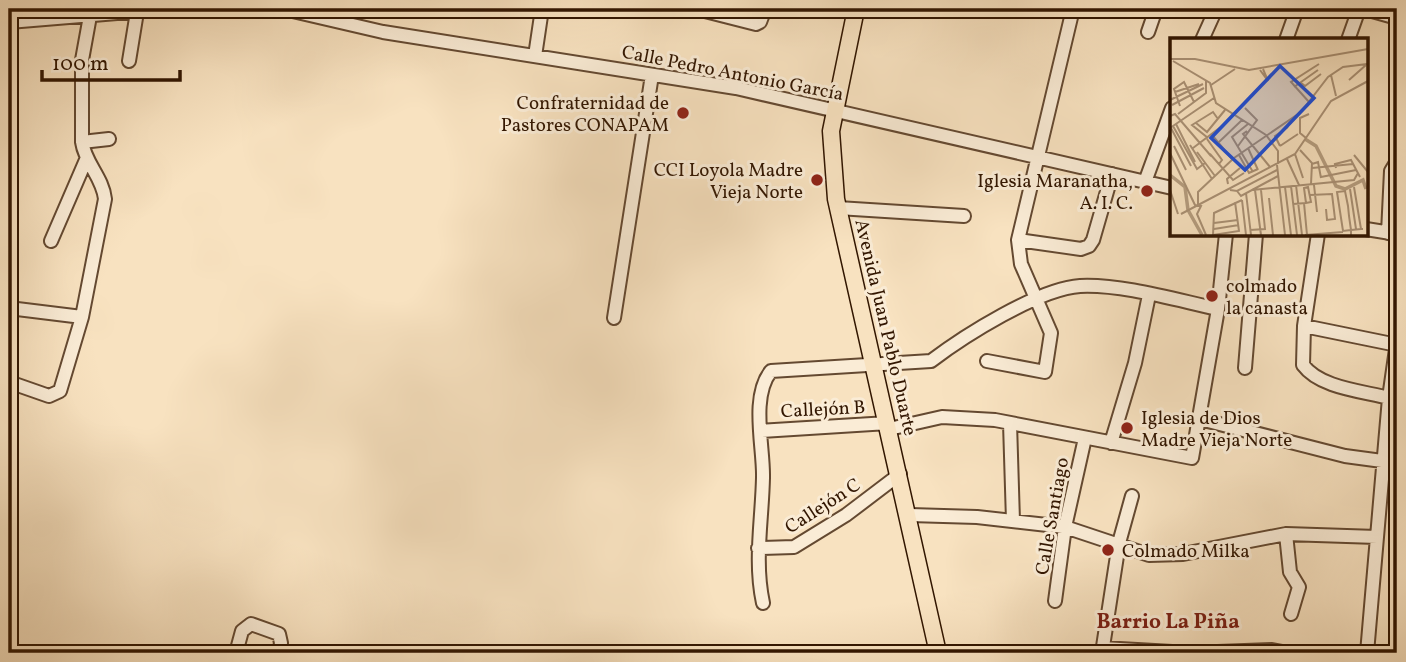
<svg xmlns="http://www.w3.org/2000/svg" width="1406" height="662" viewBox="0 0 1406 662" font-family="Vollkorn,serif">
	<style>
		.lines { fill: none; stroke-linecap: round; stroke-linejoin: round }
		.minor-casing { stroke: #644931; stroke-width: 16 }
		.major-casing { stroke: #321601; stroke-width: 19 }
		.minor { stroke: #faecd6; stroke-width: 12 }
		.major { stroke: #f8e2c0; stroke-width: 16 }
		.poi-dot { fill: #8f2418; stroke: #faecd6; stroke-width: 2.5 }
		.labels { text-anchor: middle; stroke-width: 6; stroke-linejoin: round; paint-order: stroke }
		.street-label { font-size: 19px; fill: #321601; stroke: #faecd6 }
		.poi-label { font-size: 19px; fill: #321601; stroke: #faecd6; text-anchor: end }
		.neighbourhood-label { font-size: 21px; font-weight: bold; fill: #7a1f14; stroke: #faecd6 }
		.inset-river { fill: none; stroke: #b59d7f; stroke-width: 3.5 }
		.inset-road { fill: none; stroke: #a99074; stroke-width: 2 }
		.view { fill: #1d4ed8; fill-opacity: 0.15; stroke: #1d4ed8; stroke-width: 3.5 }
		.inset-edge { fill: none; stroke: #321601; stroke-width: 3.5 }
	</style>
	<rect width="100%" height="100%" fill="#f8e2c0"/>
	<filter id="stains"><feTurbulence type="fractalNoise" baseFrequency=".00286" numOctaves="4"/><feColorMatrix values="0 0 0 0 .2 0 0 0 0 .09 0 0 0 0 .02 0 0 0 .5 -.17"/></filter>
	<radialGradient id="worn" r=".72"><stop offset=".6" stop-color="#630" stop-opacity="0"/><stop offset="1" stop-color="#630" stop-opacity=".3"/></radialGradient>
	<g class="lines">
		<!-- minor casing -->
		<g class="minor-casing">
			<path id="minor" d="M284,9L383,32L736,88L1172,188
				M697,9L756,24L760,22L765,9
				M1365,9L1397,18
				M9,22L165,9
				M1148,32L1156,9
				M1202,40L1216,9
				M1286,40L1297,9
				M1348,40L1359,9
				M535,56L542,9
				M129,61L137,12
				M82,142L109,139
				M1145,182L1172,108
				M838,208L964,216
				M1366,229L1397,234
				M1388,233L1391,171L1397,161
				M1318,234L1304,326L1303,365C1320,388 1362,391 1389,398
				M1018,240L1081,249L1089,246L1093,240L1112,174
				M51,241L86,160
				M9,308L82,317
				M614,318L652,75
				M1304,326L1397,345
				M987,361L1045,372L1051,333L1021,264L1018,240L1073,9
				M1245,368L1256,234
				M9,382L49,396L60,391L82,317L105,199C103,178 85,163 82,142V60L90,16
				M1200,419L1345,456L1397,463
				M1010,423L1013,521
				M889,429L942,417L995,420L1192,458L1218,309L1226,234
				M760,431L888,423
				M1111,443L1135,363L1149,295
				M910,515L977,517L1065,527L1149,555L1183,554L1286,534L1377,537
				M1286,534L1290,572L1299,587L1291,614
				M758,548L794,547L846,515L900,474
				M1055,601L1065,527L1085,438
				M763,603C754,561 762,521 763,478C764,448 750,397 771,371L931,361C964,336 1038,289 1080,286C1122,284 1176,300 1218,309
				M1102,648L1190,653L1272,650L1288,653
				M236,653L242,631L251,624L279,634L281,643L279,653
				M1102,653L1119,543L1132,496
				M1367,653L1389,398L1397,342"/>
		</g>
		<!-- major casing -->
		<g class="major-casing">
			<path id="major" d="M856,9L831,131L836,199L938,653"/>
		</g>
		<!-- minor -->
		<use href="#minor" class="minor"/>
		<!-- major -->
		<use href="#major" class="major"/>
	</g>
	<!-- markers -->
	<g class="poi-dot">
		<circle cx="683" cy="113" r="7"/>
		<circle cx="817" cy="180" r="7"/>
		<circle cx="1147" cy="191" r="7"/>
		<circle cx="1212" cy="296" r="7"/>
		<circle cx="1127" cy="428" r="7"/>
		<circle cx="1108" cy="550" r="7"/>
	</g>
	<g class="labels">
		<!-- street labels -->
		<g class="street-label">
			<text transform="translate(733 72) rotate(11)" y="7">Calle Pedro Antonio García</text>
			<text transform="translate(887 327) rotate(77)" y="7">Avenida Juan Pablo Duarte</text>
			<text transform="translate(823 408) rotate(-3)" y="7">Callejón B</text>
			<text transform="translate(822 505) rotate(-33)" y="7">Callejón C</text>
			<text transform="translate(1051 516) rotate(-80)" y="7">Calle Santiago</text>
		</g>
		<!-- poi labels -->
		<g class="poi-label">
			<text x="669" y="109">Confraternidad de<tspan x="669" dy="22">Pastores CONAPAM</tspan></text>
			<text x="803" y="176">CCI Loyola Madre<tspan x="803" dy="22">Vieja Norte</tspan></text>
			<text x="1133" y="187">Iglesia Maranatha,<tspan x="1133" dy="22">A. I. C.</tspan></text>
			<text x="1226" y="292" text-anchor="start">colmado<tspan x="1226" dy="22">la canasta</tspan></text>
			<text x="1141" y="424" text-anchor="start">Iglesia de Dios<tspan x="1141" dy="22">Madre Vieja Norte</tspan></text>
			<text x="1122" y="557" text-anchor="start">Colmado Milka</text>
		</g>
		<!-- neighbourhood labels -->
		<g class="neighbourhood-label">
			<text x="1168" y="628">Barrio La Piña</text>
		</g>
	</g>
	<!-- overview -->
	<g transform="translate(1170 38)">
		<rect width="198" height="198" fill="#f8e2c0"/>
		<path class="inset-river" d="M135,101L146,108L166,148L175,151L193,142L196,151M0,137L15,149L18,172L32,197"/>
		<path class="inset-road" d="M0,21H25L79,32L198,11M3,23L40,45L46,65L96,97L108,113V126M90,32L98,43L93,31M161,37L166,58M179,42L196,27M130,44L135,48L151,36M41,47L65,31M124,49L148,32M5,54L29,46M0,62L33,46M139,64L121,44L149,26M2,67L34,50M10,68L4,51L14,44L24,64M8,76L36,55V42M0,78L5,76L41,118M26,85L37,94L55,72M6,86L25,124M78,86L62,99L83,134M3,88L27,131L35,125M0,90L44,60M1,90L21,128M77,93L73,96L100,129M42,97L62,121M38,100L22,87L43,74L48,81M136,100L130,95V80L139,76M37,101L52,122L49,126M49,104L72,82M20,107L42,141M4,108L16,132M68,108L87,82L75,70M110,108L105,98L118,89M110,108L128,96M23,110L56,85M78,110L88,132M130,112L142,125L141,146M27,114L45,138M0,115L25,167L31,168L27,176L36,197M40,116L63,142L74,135M125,116L133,140M69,117L79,135L88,131M184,117L198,134M117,121L129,147M142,126L148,124L151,140M107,127L115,197M142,130L183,126M166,130L165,126L181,122L190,139M151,139L186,132M58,146L57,141L70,130M126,147L132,197M144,147L147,174M121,148L127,197M115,149L121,197M184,149L191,191M180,151L186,191M0,152L8,176M60,152L67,153L107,132M82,152L184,142L188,135M85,152L91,197M67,153L71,158L108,138M76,155L81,197M140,157L162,156L165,181L157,182L156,171M99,160L103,197M72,162L76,197M134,165L137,197M123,166L136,165L141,164L138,149L134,150L136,165M28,167V154L64,120L131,74L158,39L173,29L197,26M11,176L125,116L161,63L198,43M44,185L68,182M44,191L69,187M80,192L95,191L91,152M43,197L69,193L65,164M43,197L44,175L72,162M135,197L173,194M181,197V192L179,178L178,168L175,153L167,154L173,193L181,192L191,191H193"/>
		<path class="view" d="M110,28L144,60L75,132L41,100Z"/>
		<rect width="198" height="198" class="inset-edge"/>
	</g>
	<!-- margin -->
	<rect width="1406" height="662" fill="none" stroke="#f8e2c0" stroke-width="35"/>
	<rect x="10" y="10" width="1385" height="641" fill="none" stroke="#321601" stroke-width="3.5"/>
	<rect x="18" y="18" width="1371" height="627" fill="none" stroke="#321601" stroke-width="2"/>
	<!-- scale -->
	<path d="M42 70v10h138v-10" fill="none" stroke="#321601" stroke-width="3.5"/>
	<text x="52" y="70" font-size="21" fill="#321601" stroke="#faecd6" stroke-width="5" paint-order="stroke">100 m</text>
	<rect width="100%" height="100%" filter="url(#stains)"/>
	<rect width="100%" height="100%" fill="url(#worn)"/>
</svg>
